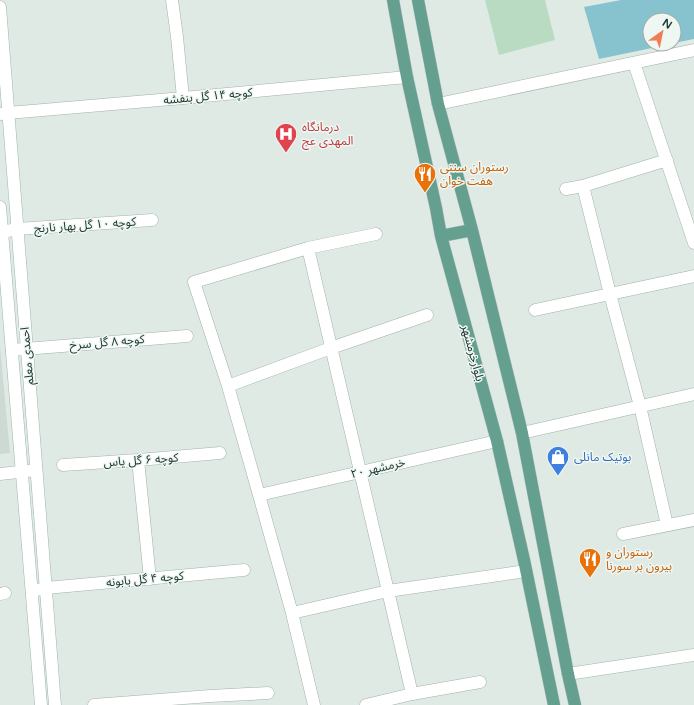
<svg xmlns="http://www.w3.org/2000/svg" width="694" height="705" viewBox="0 0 694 705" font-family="'Varela Round','Noto Sans Arabic',sans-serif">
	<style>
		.built { fill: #cddad4 }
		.green { fill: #b8dbc1 }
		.water { fill: #87c3cf }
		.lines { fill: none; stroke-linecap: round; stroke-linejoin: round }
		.street-casing { stroke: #a2b1ac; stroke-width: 13 }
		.secondary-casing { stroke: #9eb5ad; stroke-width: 13 }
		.primary-casing { stroke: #bcc4c2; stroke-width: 13 }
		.street { stroke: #fff; stroke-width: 12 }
		.secondary { stroke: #fff; stroke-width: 12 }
		.primary { stroke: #649f90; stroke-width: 12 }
		.labels { text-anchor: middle; stroke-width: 3; stroke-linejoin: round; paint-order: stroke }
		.street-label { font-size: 12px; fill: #203933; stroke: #eff7f3 }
		.health-label { font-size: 12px; fill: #be3a42; stroke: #eff7f3; text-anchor: start }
		.food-label { font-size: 12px; fill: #c56008; stroke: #eff7f3; text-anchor: start }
		.shop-label { font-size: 12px; fill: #366cbe; stroke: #eff7f3; text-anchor: start }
	</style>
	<rect width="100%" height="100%" fill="#dfeae5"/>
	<!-- built -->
	<path class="built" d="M0,346L10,453L0,454Z"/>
	<!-- green -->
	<path class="green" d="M485,0H545L555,40L499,55Z"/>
	<!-- water -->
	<path class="water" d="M621,0H694V39L674,43V20H650V44H671L599,59L584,7Z"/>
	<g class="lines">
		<!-- street casing -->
		<g class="street-casing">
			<path id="street" d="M172,0L177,37L183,98
				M634,63L694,243
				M438,104L694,50
				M0,114L8,113L183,98L407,77
				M583,186L610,294L640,406L667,525
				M566,189L583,186L667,160
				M2,232L17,229L152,220
				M308,248L412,694
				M535,310L694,276
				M12,350L187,336
				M228,386L331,348L427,315
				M522,433L694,394
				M138,460L150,579
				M63,465L138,460L220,453
				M0,474L36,470
				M259,495L497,441
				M623,534L694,520
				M32,591L46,588L244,570
				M0,594L5,593
				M292,613L388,591L526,571
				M94,705L210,696L268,693
				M314,705L292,613L259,495L228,386L194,282L308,248L376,234
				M366,705L412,694L480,682"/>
		</g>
		<!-- secondary casing -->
		<g class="secondary-casing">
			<path id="secondary" d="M0,7L55,705
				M0,207L41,705
				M568,674L694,655"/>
		</g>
		<!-- primary casing -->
		<g class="primary-casing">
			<path id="primary" d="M393,0L407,77L436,208L441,236L497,441L524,560L554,705
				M418,0L438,104L472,230L522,433L568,674L575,705
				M441,236L472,230"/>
		</g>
		<!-- street -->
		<use href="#street" class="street"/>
		<!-- secondary -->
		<use href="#secondary" class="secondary"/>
		<!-- primary -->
		<use href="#primary" class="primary"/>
	</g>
	<!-- icons -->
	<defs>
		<g id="hospital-pin" transform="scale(1.15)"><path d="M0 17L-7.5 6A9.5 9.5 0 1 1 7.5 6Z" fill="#e0444e" stroke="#eff7f3"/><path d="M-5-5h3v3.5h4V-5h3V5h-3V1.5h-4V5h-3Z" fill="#fff"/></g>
		<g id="restaurant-pin" transform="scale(1.15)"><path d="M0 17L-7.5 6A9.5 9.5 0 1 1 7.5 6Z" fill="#e8710a" stroke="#eff7f3"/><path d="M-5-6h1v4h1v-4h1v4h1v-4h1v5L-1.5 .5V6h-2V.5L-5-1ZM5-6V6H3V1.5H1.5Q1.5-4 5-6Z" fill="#fff"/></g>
		<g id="shop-pin" transform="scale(1.15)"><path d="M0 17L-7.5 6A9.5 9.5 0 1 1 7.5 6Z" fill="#3f7fe0" stroke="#eff7f3"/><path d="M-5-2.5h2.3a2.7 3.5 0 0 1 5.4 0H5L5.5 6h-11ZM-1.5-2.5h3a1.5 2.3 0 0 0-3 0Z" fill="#fff"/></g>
	</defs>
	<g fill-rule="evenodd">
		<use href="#hospital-pin" x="286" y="134"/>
		<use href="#restaurant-pin" x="425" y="174"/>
		<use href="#shop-pin" x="558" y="457"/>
		<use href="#restaurant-pin" x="590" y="559"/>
	</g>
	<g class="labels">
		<!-- street labels -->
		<g class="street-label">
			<text transform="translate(208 96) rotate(-5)" y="4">کوچه ۱۴ گل بنفشه</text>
			<text transform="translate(85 225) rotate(-4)" y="4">کوچه ۱۰ گل بهار نارنج</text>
			<text transform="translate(107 342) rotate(-5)" y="4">کوچه ۸ گل سرخ</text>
			<text transform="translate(473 353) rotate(75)" y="4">بلوارخرمشهر</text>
			<text transform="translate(27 356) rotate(-95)" y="4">احمدی معلم</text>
			<text transform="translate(141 460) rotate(-4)" y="4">کوچه ۶ گل یاس</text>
			<text transform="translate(378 468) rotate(-13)" y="4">خرمشهر ۲۰</text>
			<text transform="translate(145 579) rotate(-5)" y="4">کوچه ۴ گل بابونه</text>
		</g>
		<!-- health labels -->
		<g class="health-label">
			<text x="302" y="131">درمانگاه<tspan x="302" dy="14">المهدی عج</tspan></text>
		</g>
		<!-- food labels -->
		<g class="food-label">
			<text x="440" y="171">رستوران سنتى<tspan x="440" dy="14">هفت خوان</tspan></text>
			<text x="606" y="556">رستوران و<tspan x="606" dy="14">بیرون بر سورنا</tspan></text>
		</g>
		<!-- shop labels -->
		<g class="shop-label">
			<text x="574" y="461">بوتیک مانلی</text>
		</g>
	</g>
	<!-- north arrow -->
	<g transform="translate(662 32) rotate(33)"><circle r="19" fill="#eff7f3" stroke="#9caba6"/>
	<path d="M0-3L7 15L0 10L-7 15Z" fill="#ef7e57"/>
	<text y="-6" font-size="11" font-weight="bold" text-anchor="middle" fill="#203933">N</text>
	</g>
</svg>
